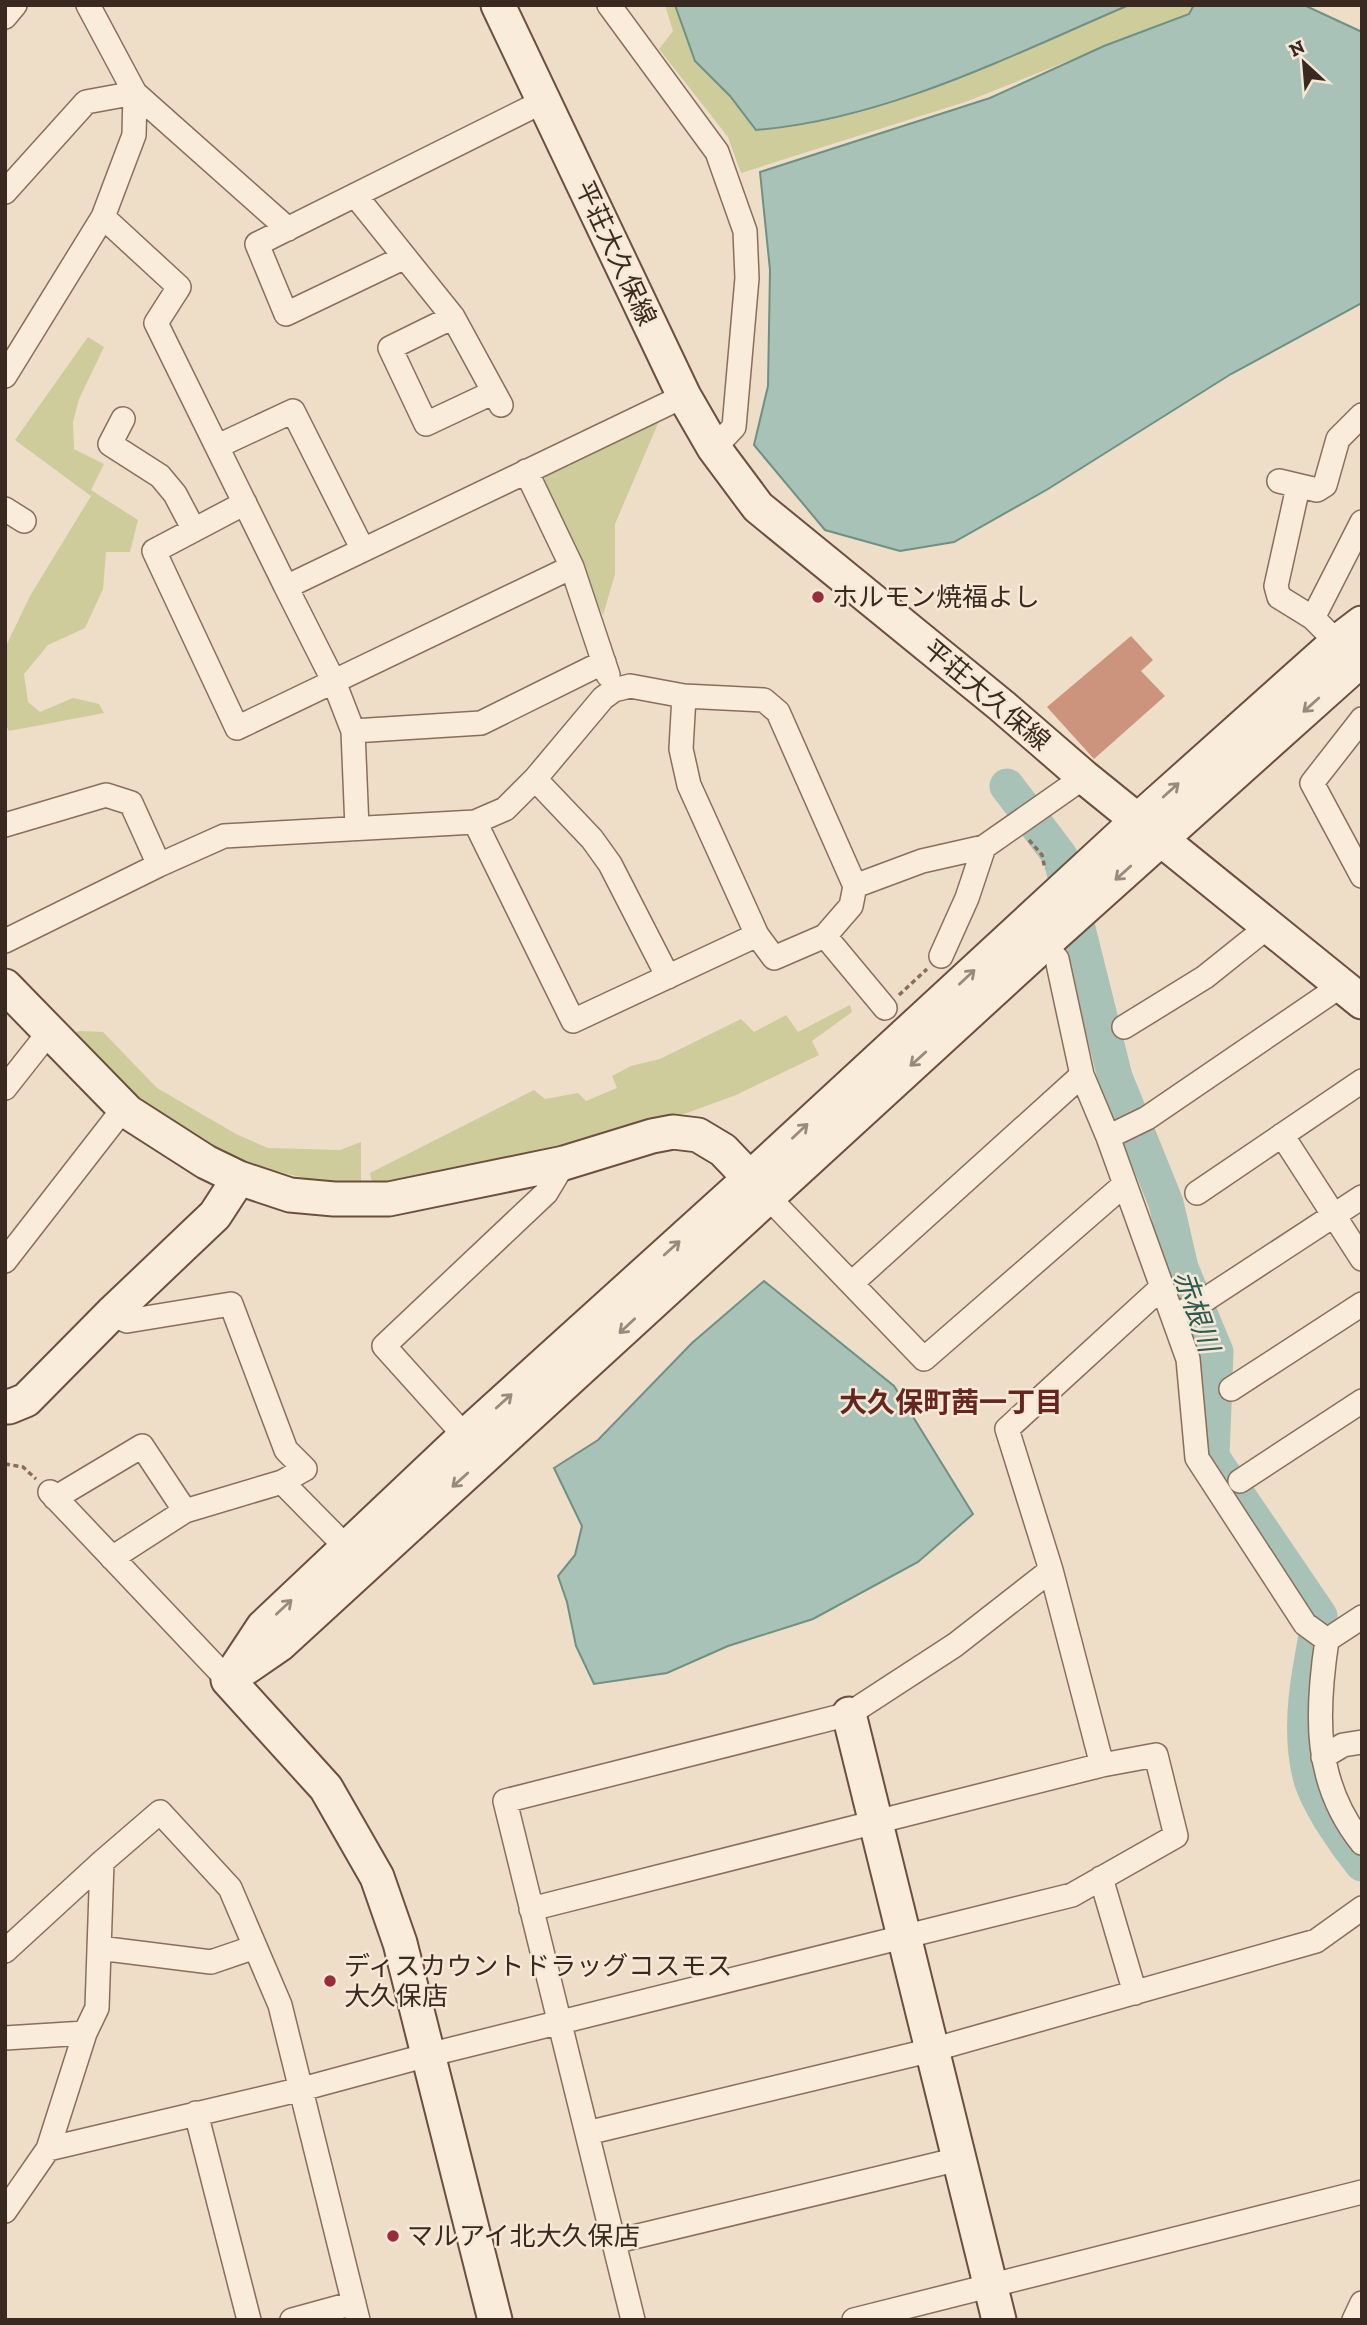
<svg xmlns="http://www.w3.org/2000/svg" width="1367" height="2325" viewBox="0 0 1367 2325" font-family="'Zilla Slab','Noto Sans JP',serif">
	<style>
		.green { fill: #cdcc9a }
		.water { fill: #a8c2b7; stroke: #6e9183; stroke-width: 2 }
		.lines { fill: none; stroke-linecap: round; stroke-linejoin: round }
		.river { stroke: #a8c2b7; stroke-width: 35 }
		.building { fill: #cc937d }
		.street-casing { stroke: #8a6e5c; stroke-width: 26 }
		.secondary-casing { stroke: #6c4f3f; stroke-width: 37 }
		.path { stroke: #8a6e5c; stroke-width: 3.5; stroke-dasharray: 5 3.5; stroke-linecap: butt }
		.street { stroke: #f9ecda; stroke-width: 23 }
		.secondary { stroke: #f9ecda; stroke-width: 33 }
		.oneway { stroke: #9a8a7d }
		.poi-dot { fill: #992c3c; stroke: #f6e8d6; stroke-width: 2.5 }
		.labels { text-anchor: middle; stroke-width: 5; stroke-linejoin: round; paint-order: stroke }
		.street-label { font-size: 26px; fill: #3a2920; stroke: #f6e8d6 }
		.poi-label { font-size: 26px; fill: #3a2920; stroke: #f6e8d6; text-anchor: start }
		.water-label { font-size: 28px; font-style: italic; fill: #2f5a51; stroke: #f6e8d6 }
		.neighbourhood-label { font-size: 28px; font-weight: bold; fill: #67251f; stroke: #f6e8d6 }
	</style>
	<rect width="100%" height="100%" fill="#eeddc7"/>
	<!-- green -->
	<path class="green" d="M665,5H675L679,18L730,96L756,130L791,127L861,112L950,81L1129,5H1194L1190,12L968,101L741,173L728,137L659,49L673,31Z
		M88,337L104,347L79,399L73,422L74,449L104,464L91,490L138,520L130,552H106L103,589L85,628L48,645L24,674L28,702L40,712L73,698L99,704L104,713L9,731L5,724V648L30,596L91,496L15,440Z
		M659,421L615,524V574L603,615L543,485L545,474L608,446L648,423Z
		M850,1005L852,1012L812,1041L819,1055L736,1095L687,1113L489,1166L487,1160L432,1175L373,1186L370,1173L534,1090L545,1099L578,1093L586,1101L617,1088L612,1076L631,1066L660,1059L741,1019L754,1032L786,1015L798,1032Z
		M79,1031L103,1032L157,1088L236,1134L268,1148L340,1150L361,1142V1184L313,1180L234,1161L146,1106L71,1035Z"/>
	<!-- water -->
	<path class="water" d="M675,5H1129C1012,55 885,120 756,130L730,96L695,61Z
		M1194,5H1304L1362,32V303L1231,374L1048,489L954,542L900,551L825,530L754,445L768,386L770,270L760,172L990,98L1104,46L1189,14Z
		M764,1281L894,1386L973,1514L918,1562L813,1619L728,1646L667,1673L594,1684L576,1646L567,1602L558,1576L575,1555L582,1526L554,1468L598,1440L692,1343Z"/>
	<g class="lines">
		<!-- river -->
		<path class="river" d="M1007,786L1060,856L1115,1077L1166,1203L1181,1268L1216,1352L1212,1457L1320,1616C1310,1667 1297,1724 1310,1776C1317,1803 1345,1843 1362,1864"/>
	</g>
	<!-- building -->
	<path class="building" d="M1131,636L1153,660L1141,671L1165,696L1094,759L1047,707Z"/>
	<g class="lines">
		<!-- street casing -->
		<g class="street-casing">
			<path id="street" d="M609,5L717,152L745,231L747,278L734,427L714,448
				M5,17L15,5
				M135,93L288,229
				M5,192L86,102L135,93L88,5
				M355,195L453,317L501,405
				M103,217L179,287L156,323L286,587
				M403,258L286,314L257,244L544,101
				M453,317L390,348L426,424L494,392
				M5,376L103,217L134,135L135,93
				M123,419L110,444L160,476L175,494L194,530
				M218,446L293,411L363,550
				M526,471L572,567L608,675
				M1279,481L1317,490L1325,485L1338,439L1362,415
				M1298,487L1276,586L1279,597L1313,618L1337,642
				M245,503L154,551L237,728L572,567
				M5,509L24,521
				M1313,618L1362,522
				M684,696L681,749L689,785L757,935L774,958L825,936
				M1362,719L1312,783L1362,876
				M353,731L481,723L604,662
				M535,779L592,839L610,864L668,977
				M475,822L573,1021L757,935
				M5,825L106,795L131,803L159,865
				M357,828L353,731L334,682L286,587L684,396
				M855,886L922,861L984,847
				M5,941L159,865L224,836L475,822L505,809L535,779L603,698L614,690L630,686L684,696L764,700L778,712L855,886L851,906L825,936L885,1008
				M1044,944L1057,959L1082,1075L1108,1137L1188,1359L1197,1458L1305,1624L1327,1640
				M941,956L967,898L984,847L1084,777
				M1124,1027L1205,977L1270,925
				M5,1088L50,1031
				M1282,1135L1362,1259
				M1108,1137L1147,1118L1342,985
				M1197,1193L1362,1081
				M767,1196L924,1359L1125,1184
				M5,1261L124,1108
				M852,1283L1082,1075
				M111,1314L127,1321L231,1304L286,1450L305,1469L282,1482L185,1511L112,1558
				M1173,1317L1206,1299L1362,1197
				M1231,1389L1362,1304
				M465,1436L384,1346L546,1193L564,1163
				M1240,1481L1362,1401
				M282,1482L347,1548
				M50,1492L228,1680
				M55,1498L142,1446L185,1511
				M1362,1617L1327,1640C1316,1713 1313,1782 1362,1843
				M1323,1757L1343,1745L1362,1742
				M1101,1878L1135,1993
				M531,1909L1102,1765
				M99,1948L211,1962L255,1947
				M5,1951L102,1862L160,1812L230,1888L280,2005L358,2320
				M5,2038L85,2033
				M196,2113L249,2320
				M587,2133L932,2050L1316,1941L1362,1908
				M48,2149L302,2089L428,2055L1072,1895L1176,1836L1156,1755L1102,1765L1051,1570
				M5,2211L48,2149L85,2033L97,2008L102,1862
				M613,2242L959,2159
				M292,2320L354,2303
				M633,2320L505,1801L849,1714L955,1645L1051,1570L1007,1429L1162,1287
				M854,2320L1362,2192
				M1354,2320L1362,2303"/>
		</g>
		<!-- secondary casing -->
		<g class="secondary-casing">
			<path id="secondary" d="M498,5L684,396L714,448L758,507L1002,706L1084,777L1362,1002
				M5,986L128,1112L206,1162L239,1178L290,1195L334,1199H389L564,1163L652,1136L673,1132L698,1135L723,1150L765,1194
				M5,1406L9,1407L26,1400L111,1314L215,1215L239,1178
				M244,1669L279,1645L1044,944L1362,659
				M228,1680L263,1627L465,1436L750,1178L1139,819L1337,642L1362,623
				M228,1680L326,1788L377,1877L400,1943L495,2320
				M849,1714L999,2320"/>
		</g>
		<!-- path -->
		<path class="path" d="M1029,840L1042,855L1045,869
			M899,995L927,969
			M5,1464L23,1467L36,1479"/>
		<!-- street -->
		<use href="#street" class="street"/>
		<!-- secondary -->
		<use href="#secondary" class="secondary"/>
	</g>
	<!-- one-way arrows -->
	<defs><path id="oneway-shaft" d="M-6 0H5M1.5-3L5.5 0L1.5 3" fill="none" stroke-width="1.6" stroke-linecap="round" stroke-linejoin="round" transform="scale(1.75)"/></defs>
	<g class="oneway">
		<use href="#oneway-shaft" transform="translate(1311 705) rotate(138)"/>
		<use href="#oneway-shaft" transform="translate(1171 790) rotate(-42)"/>
		<use href="#oneway-shaft" transform="translate(1123 873) rotate(138)"/>
		<use href="#oneway-shaft" transform="translate(967 977) rotate(-43)"/>
		<use href="#oneway-shaft" transform="translate(918 1059) rotate(138)"/>
		<use href="#oneway-shaft" transform="translate(800 1131) rotate(-43)"/>
		<use href="#oneway-shaft" transform="translate(672 1248) rotate(-42)"/>
		<use href="#oneway-shaft" transform="translate(627 1326) rotate(137)"/>
		<use href="#oneway-shaft" transform="translate(504 1401) rotate(-42)"/>
		<use href="#oneway-shaft" transform="translate(460 1480) rotate(138)"/>
		<use href="#oneway-shaft" transform="translate(284 1607) rotate(-43)"/>
	</g>
	<!-- markers -->
	<g class="poi-dot">
		<circle cx="818" cy="597" r="7"/>
		<circle cx="330" cy="1981" r="7"/>
		<circle cx="393" cy="2236" r="7"/>
	</g>
	<g class="labels">
		<!-- street labels -->
		<g class="street-label">
			<text transform="translate(616 253) rotate(65)" y="9">平荘大久保線</text>
			<text transform="translate(987 695) rotate(40)" y="9">平荘大久保線</text>
		</g>
		<!-- poi labels -->
		<g class="poi-label">
			<text x="832" y="606">ホルモン焼福よし</text>
			<text x="344" y="1975">ディスカウントドラッグコスモス<tspan x="344" dy="30">大久保店</tspan></text>
			<text x="407" y="2245">マルアイ北大久保店</text>
		</g>
		<!-- water labels -->
		<g class="water-label">
			<text transform="translate(1197 1311) rotate(71)" y="10">赤根川</text>
		</g>
		<!-- neighbourhood labels -->
		<g class="neighbourhood-label">
			<text x="951" y="1412">大久保町茜一丁目</text>
		</g>
	</g>
	<!-- border -->
	<rect width="1367" height="2325" fill="none" stroke="#3a2920" stroke-width="14"/>
	<!-- north arrow -->
	<g transform="translate(1304 63) rotate(334)" stroke="#f6e8d6" stroke-width="5" paint-order="stroke">
	<path d="M0-5L12 26L0 18L-12 26Z" fill="#3a2920"/>
	<text y="-10" font-size="19" font-weight="bold" text-anchor="middle" fill="#3a2920">N</text>
	</g>
</svg>
